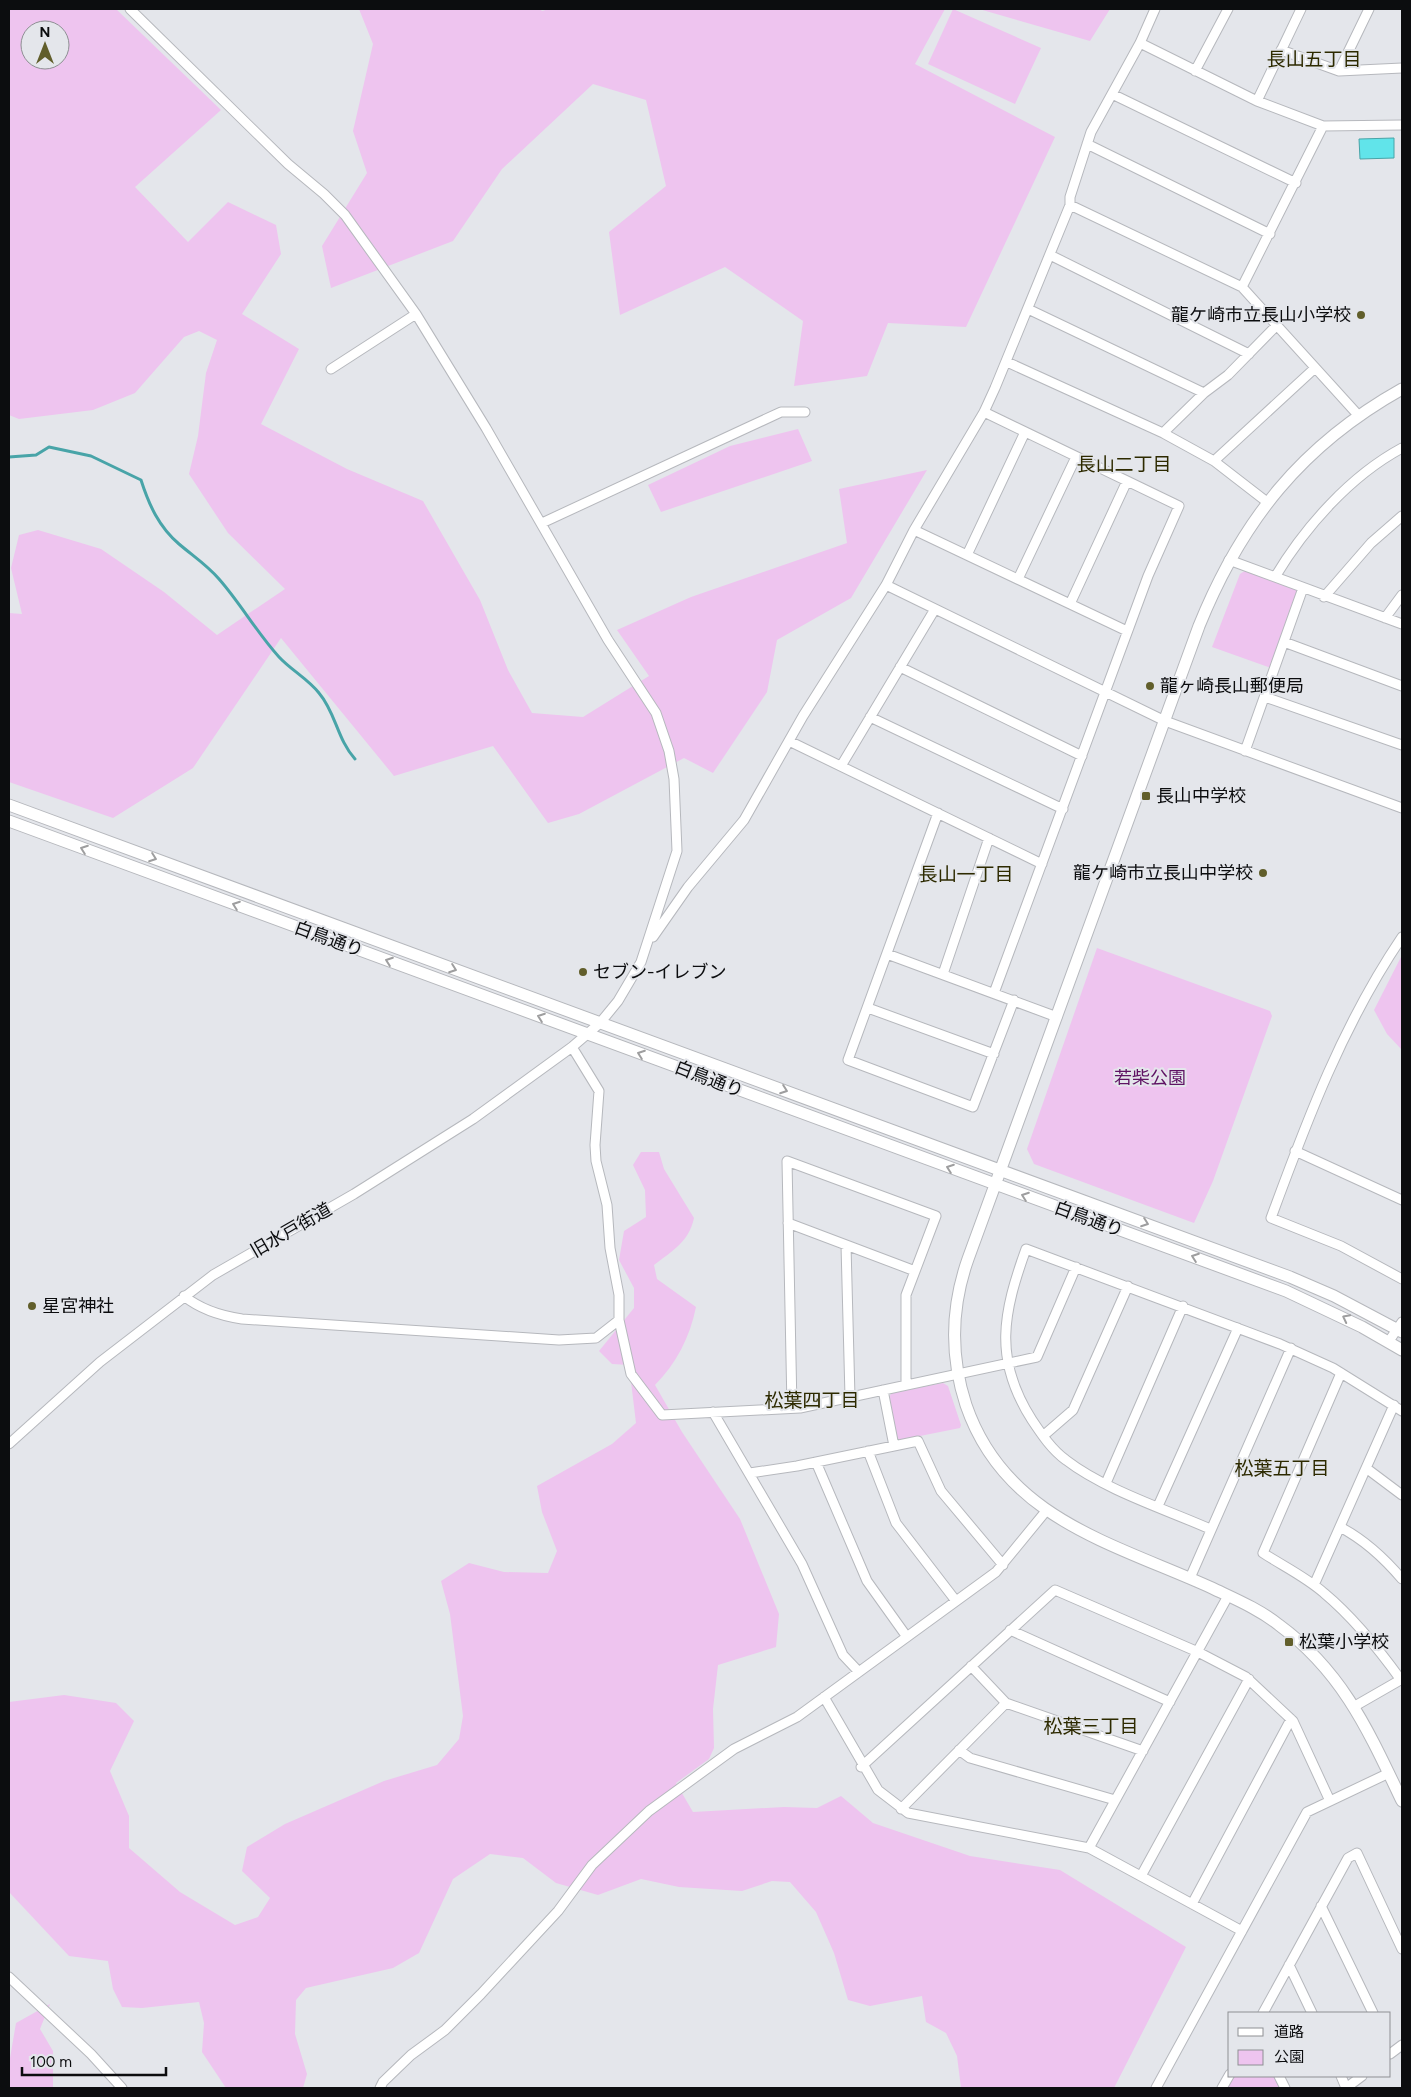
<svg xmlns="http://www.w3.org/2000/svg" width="1411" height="2097" viewBox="0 0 1411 2097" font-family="Figtree,'Noto Sans JP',sans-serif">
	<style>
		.green { fill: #eec4ef; fill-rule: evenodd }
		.water { fill: #61e4ea; stroke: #48a4a8 }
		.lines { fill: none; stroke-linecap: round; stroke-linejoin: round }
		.stream { stroke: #48a4a8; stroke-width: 3 }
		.street-casing { stroke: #b6b8bd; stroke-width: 11 }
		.secondary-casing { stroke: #b6b8bd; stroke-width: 13 }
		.street { stroke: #fff; stroke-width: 9 }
		.secondary { stroke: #fff; stroke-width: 11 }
		.oneway { stroke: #9e9e9f }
		.poi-dot { fill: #615e2b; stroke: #e4e6eb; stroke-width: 2 }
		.labels { text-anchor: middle; stroke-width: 4; stroke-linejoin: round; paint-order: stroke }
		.poi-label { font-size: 18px; fill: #0c0d0f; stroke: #e4e6eb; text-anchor: start }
		.street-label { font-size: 18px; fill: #0c0d0f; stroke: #e4e6eb }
		.park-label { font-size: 18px; fill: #5f1364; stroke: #e4e6eb }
		.neighbourhood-label { font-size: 19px; fill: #2d2a00; stroke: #e4e6eb }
	</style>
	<rect width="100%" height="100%" fill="#e4e6eb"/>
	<!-- green -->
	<path class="green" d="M9,9H116L221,110L135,187L188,242L228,202L276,225L281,254L242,314L299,349L261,424L347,469L423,501L480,600L508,670L532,713L583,717L649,676L617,630L691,597L847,543L839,489L927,470L851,598L777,640L767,692L713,773L684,758L579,814L548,823L493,746L394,776L281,638L193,768L113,818L9,782V613L22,614L11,568L19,535L38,530L101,549L164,592L217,635L285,589L228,533L189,474L198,436L206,373L217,340L199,331L184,337L135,393L93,410L19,419L9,415ZM30,30H60V60H30Z
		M359,9H540L542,11L549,9H945L915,64L1055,137L966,327L888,323L867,376L794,386L803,321L725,267L620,315L609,232L666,186L646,100L593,84L502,169L453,241L331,288L322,246L367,173L353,131L373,44Z
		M953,9L1041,48L1015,104L928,64Z
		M979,9H1110L1090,41Z
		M798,429L812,461L661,512L648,485L730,446Z
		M1246,570L1300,589L1271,668L1212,647L1240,574Z
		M1097,948L1270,1011L1272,1016L1213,1181L1194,1223L1034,1164L1027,1149Z
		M1402,955V1050L1387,1034L1374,1010Z
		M641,1152H659L664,1169L694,1218C689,1242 672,1251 654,1265L657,1279L696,1307C690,1337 676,1364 655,1385L682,1432L740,1519L779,1614L776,1647L718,1665L713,1709L714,1748L709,1759L676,1783L693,1812L784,1807L817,1808L841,1796L873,1823L970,1856L1060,1870L1186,1947L1114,2088H961L957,2056L946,2033L926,2022L922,1996L870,2006L848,2000L834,1953L816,1912L790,1882L772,1881L742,1891L679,1887L641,1879L598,1895L556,1883L523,1858L490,1854L453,1879L419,1953L393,1968L306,1988L296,2000L295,2034L307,2074L303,2088H226L202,2052L204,2023L199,2002L142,2008L122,2007L113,1989L108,1961L69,1956L9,1892V1702L64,1695L116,1703L134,1721L110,1771L129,1816V1848L180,1892L235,1925L258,1917L270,1898L242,1871L247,1847L285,1824L384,1781L437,1765L459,1739L463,1716L450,1614L441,1581L469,1563L504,1572L548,1573L557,1551L542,1512L537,1486L612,1444L636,1423L629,1365L612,1364L599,1351L634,1308V1288L619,1260L624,1231L646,1217L645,1190L633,1165Z
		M943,1383L948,1386L961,1425L960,1428L900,1440L896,1437L888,1398L892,1393Z
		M50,2004L40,2029L53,2051V2088H9V2064L16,2023Z
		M1234,2076H1275L1280,2088H1227Z"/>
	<!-- water -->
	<path class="water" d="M1394,138V158L1360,159L1359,139Z"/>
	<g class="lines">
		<!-- stream -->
		<path class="stream" d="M9,457L36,455L49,447L91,456L141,480C149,505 159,527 179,544C193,556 207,565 219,579C241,604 257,633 279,657C291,670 308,679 319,693C336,713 337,739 355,759"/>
		<!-- street casing -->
		<g class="street-casing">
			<path id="street" d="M1140,43L1257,101L1323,126L1402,125
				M1281,50L1339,71L1402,68
				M1195,71L1228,9
				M1339,71L1369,9
				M1112,94L1296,183
				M1257,101L1301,9
				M1323,126L1242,287L1359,416
				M1087,144L1270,234
				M1070,205L1242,287
				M1050,255L1249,354
				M1028,309L1204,393
				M1007,362L1163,433L1214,461L1267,502
				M331,369L416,314
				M984,412L1179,506L1148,576L994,993
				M1163,433L1204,393L1228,375L1276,326
				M1214,461L1315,368
				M542,523L781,412H805
				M914,530L1127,631
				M967,555L1025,432
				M1229,560L1402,624
				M1275,577C1305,527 1350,476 1402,448
				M1018,579L1076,457
				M886,585L1165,721L1402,808
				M1324,597L1371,543L1402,516
				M1070,604L1127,481
				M1385,618L1402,595
				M1284,642L1402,686
				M900,667L1082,756
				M1265,697L1402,745
				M870,717L1063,809
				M789,741L1042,864
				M1245,751L1303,588
				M841,766L935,609
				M938,813L848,1060L973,1107L1014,1000
				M653,937L688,887L744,820L803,716L886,585L914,530L984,412L995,388L1070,205V197L1091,132L1140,43L1155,9
				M1402,937C1343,1024 1307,1120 1271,1218L1341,1246L1402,1279
				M887,954L1057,1017
				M943,974L989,838
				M868,1008L994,1054
				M1295,1151L1402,1200
				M788,1223L915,1271
				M846,1245L850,1397
				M184,1296C200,1309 222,1316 242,1319L559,1340L596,1338L619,1320V1295L610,1248L607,1205L596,1161L595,1145L599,1091L572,1047
				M619,1320L631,1374L662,1415L800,1408L1037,1357L1076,1267
				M1389,1341L1402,1322
				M1341,1373L1263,1553C1283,1566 1306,1577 1324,1593C1354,1618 1378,1648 1401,1680
				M883,1390L894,1446
				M792,1408L787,1161L936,1216L906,1295V1385
				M713,1412L802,1564L843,1655L859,1672
				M1043,1436L1073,1410L1128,1286
				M9,1444L100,1362L213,1275L354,1194L473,1119L572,1047L600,1023L618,1001L641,962L677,851L674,779L669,751L656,713L608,640L486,428L416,314L345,215L324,194L288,164L130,9
				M868,1451L896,1523L956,1601
				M816,1462L867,1581L907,1637
				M1366,1468L1402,1495
				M750,1473L797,1466L918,1441L941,1491L1003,1565
				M1106,1483L1183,1306
				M1158,1506L1238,1328
				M1340,1527C1363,1539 1385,1559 1402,1579
				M1210,1529C1165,1509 1105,1490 1066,1460C1052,1450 1042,1435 1032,1420C993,1359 1003,1313 1026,1249L1280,1344L1333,1368L1402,1411
				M1190,1578L1291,1348
				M1314,1585L1394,1405
				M1010,1630L1170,1702
				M971,1666L1006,1703L1143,1751
				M824,1697L878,1790L908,1813L1089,1848L1242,1931
				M1355,1706L1402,1679
				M959,1750L970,1758L1115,1800
				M861,1767L1055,1590L1198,1652L1246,1677L1293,1721L1330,1801
				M901,1809L1006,1703
				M1089,1848L1228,1596
				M1141,1876L1249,1679
				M1192,1904L1291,1719
				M1321,1906L1373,2013
				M1289,1965L1312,2013
				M9,1977L91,2054L122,2088
				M1263,2013L1348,1858L1357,1853L1402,1949
				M1390,2054L1402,2045
				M1279,2076L1285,2088
				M1341,2076L1346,2088
				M380,2088L383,2082L411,2055L445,2030L481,1994L558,1911L592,1865L649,1811L734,1749L797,1717L996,1572L1046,1511
				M1156,2088L1307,1812L1389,1773
				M1222,2088L1230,2074
				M1346,2088L1362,2076"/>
		</g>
		<!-- secondary casing -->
		<g class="secondary-casing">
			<path id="secondary" d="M1402,389C1302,445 1242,520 1199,626L968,1259C951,1307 950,1356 966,1405C1005,1519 1113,1543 1212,1588C1235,1599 1259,1609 1279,1625C1343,1672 1369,1732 1402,1801
				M9,805L1290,1277L1334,1296L1402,1332
				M9,821L1286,1291L1362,1327L1402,1350"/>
		</g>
		<!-- street -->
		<use href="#street" class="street"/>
		<!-- secondary -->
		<use href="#secondary" class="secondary"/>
	</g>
	<!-- one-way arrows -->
	<defs><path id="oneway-chevron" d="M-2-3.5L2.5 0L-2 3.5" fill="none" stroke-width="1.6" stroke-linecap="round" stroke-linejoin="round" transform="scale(1.25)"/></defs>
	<g class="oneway">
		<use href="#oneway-chevron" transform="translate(84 849) rotate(-160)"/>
		<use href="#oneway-chevron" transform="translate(153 858) rotate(20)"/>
		<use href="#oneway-chevron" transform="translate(236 905) rotate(-160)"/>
		<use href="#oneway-chevron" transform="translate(389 961) rotate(-160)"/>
		<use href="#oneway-chevron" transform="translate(453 969) rotate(20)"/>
		<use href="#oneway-chevron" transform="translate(541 1017) rotate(-160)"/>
		<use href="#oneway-chevron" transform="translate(641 1054) rotate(-160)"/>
		<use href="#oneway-chevron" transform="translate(784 1090) rotate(20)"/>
		<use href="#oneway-chevron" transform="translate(950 1168) rotate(-160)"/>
		<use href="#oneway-chevron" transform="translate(1025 1196) rotate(-160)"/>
		<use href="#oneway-chevron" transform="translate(1145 1223) rotate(20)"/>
		<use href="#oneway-chevron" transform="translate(1195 1257) rotate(-160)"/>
		<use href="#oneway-chevron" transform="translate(1346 1318) rotate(-153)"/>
	</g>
	<!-- markers -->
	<g class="poi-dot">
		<circle cx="1361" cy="315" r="5"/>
		<circle cx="1150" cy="686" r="5"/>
		<rect x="1141" y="791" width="10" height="10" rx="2.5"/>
		<circle cx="1263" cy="873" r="5"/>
		<circle cx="583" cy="972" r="5"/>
		<circle cx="32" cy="1306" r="5"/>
		<rect x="1284" y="1637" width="10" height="10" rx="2.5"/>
	</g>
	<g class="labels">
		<!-- poi labels -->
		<g class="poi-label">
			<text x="1351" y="321" text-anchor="end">龍ケ崎市立長山小学校</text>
			<text x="1160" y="692">龍ヶ崎長山郵便局</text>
			<text x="1156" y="802">長山中学校</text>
			<text x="1253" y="879" text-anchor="end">龍ケ崎市立長山中学校</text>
			<text x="593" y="978">セブン-イレブン</text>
			<text x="42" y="1312">星宮神社</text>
			<text x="1299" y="1648">松葉小学校</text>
		</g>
		<!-- street labels -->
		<g class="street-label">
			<text transform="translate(329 939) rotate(20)" y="6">白鳥通り</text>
			<text transform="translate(709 1079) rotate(21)" y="6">白鳥通り</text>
			<text transform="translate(1089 1219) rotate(20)" y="6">白鳥通り</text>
			<text transform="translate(291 1230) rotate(-30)" y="6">旧水戸街道</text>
		</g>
		<!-- park labels -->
		<g class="park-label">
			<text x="1150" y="1084">若柴公園</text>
		</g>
		<!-- neighbourhood labels -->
		<g class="neighbourhood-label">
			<text x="1314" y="66">長山五丁目</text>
			<text x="1124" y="471">長山二丁目</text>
			<text x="966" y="881">長山一丁目</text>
			<text x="812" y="1407">松葉四丁目</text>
			<text x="1282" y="1475">松葉五丁目</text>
			<text x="1091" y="1733">松葉三丁目</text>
		</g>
	</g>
	<!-- border -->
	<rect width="1411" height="2097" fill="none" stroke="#0c0d0f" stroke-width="20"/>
	<!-- legend -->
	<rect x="1228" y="2012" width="162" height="65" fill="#e4e6eb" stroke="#8e8f93"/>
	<rect x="1238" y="2028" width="25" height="8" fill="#ffffff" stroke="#8e8f93"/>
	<text x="1274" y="2037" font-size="15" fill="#0c0d0f">道路</text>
	<rect x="1238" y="2050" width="25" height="15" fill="#eec4ef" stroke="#8e8f93"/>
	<text x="1274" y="2062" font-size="15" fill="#0c0d0f">公園</text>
	<!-- north arrow -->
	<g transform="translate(45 45)"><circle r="24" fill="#e4e6eb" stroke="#8e8f93"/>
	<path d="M0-4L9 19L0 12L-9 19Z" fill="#615e2b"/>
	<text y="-8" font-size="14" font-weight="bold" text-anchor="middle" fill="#0c0d0f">N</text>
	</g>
	<!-- scale -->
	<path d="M22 2067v8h144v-8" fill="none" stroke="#0c0d0f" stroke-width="2.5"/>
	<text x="30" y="2067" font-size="15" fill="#0c0d0f" stroke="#e4e6eb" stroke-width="4" paint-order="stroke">100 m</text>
</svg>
